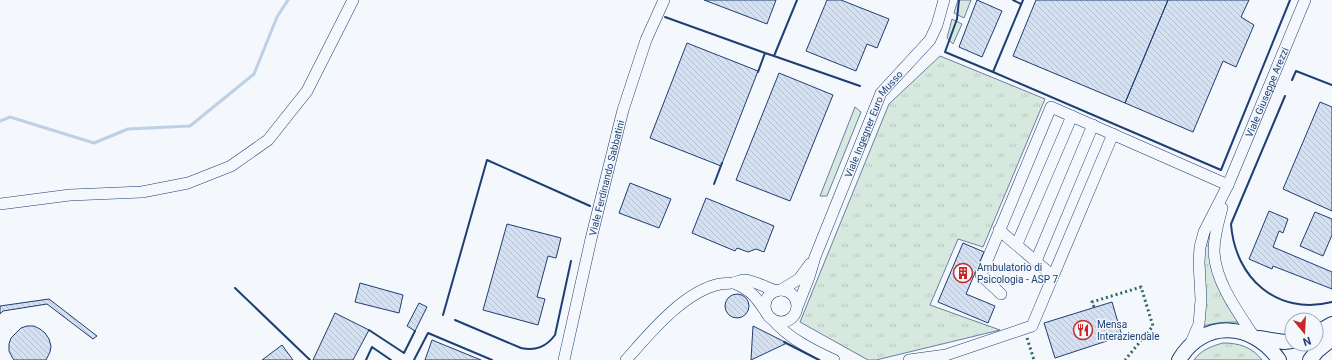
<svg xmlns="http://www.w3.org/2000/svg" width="1332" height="360" viewBox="0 0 1332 360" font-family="Roboto,sans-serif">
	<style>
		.grass { fill: url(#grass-tufts); stroke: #687fa3 }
		.garden { fill: #d7e8df; stroke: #687fa3 }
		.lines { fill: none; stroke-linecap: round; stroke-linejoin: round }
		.stream { stroke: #bed0e5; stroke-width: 3 }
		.building { fill: url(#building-back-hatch); stroke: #1d3f73 }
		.minor-casing { stroke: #1d3f73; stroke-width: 12 }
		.major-casing { stroke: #1d3f73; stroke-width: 16 }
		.minor { stroke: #f4f7fb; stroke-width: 11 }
		.major { stroke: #f4f7fb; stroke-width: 14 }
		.hedge { stroke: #2c6c60; stroke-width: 3; stroke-dasharray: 2 3; stroke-linecap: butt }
		.wall { stroke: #1d3f73; stroke-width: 2 }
		.labels { text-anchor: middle; stroke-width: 3; stroke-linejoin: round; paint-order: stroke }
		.street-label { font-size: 10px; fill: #1d3f73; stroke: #f4f7fb }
		.poi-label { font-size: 10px; fill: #1d3f73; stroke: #f4f7fb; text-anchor: start }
	</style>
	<defs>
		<pattern id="grass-tufts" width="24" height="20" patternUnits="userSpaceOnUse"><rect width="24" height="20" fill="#d7e8df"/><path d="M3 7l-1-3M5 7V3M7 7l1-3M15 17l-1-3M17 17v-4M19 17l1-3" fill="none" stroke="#b8c8c3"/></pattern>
		<pattern id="building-back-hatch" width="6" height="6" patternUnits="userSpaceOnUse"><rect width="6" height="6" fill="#d5e0f0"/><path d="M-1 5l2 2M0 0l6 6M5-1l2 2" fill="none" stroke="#b6c1d1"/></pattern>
	</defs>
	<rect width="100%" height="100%" fill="#f4f7fb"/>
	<!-- grass -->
	<path class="grass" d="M940,56L1045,99L983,247L958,239L930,305L1000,330L876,360H868L800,322L889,104Z
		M1211,231L1214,274L1241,322C1227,322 1215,322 1201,327L1203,253Z
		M1223,343C1239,343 1252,347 1262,360H1194C1201,350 1212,346 1223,343Z"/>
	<!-- garden -->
	<path class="garden" d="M958,0H971L964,18L954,13Z
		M952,19L962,24L953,44L947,38Z
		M855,107L861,112L827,196H820Z"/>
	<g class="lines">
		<!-- stream -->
		<path class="stream" d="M0,121L10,117L94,143L128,129L190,126L254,74L277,17L288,0"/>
	</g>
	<!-- building -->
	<path class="building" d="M704,0H776L767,24Z
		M827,0H841L889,19L877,48L867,44L856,71L806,51Z
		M977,0L1002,11L982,57L959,47Z
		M1036,0H1168L1125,103L1013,56Z
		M1168,0H1249L1241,17L1254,25L1236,67L1223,61L1193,132L1125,103Z
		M687,43L758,71L721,166L650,138Z
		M779,73L833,95L790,201L736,180Z
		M1320,102L1332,107V211L1283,189Z
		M630,183L671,199L659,228L619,213Z
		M706,198L774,226L764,252L756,249L748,252L737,248L735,251L692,233Z
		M1269,211L1288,219L1283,233L1279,231L1273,247L1332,272V289L1273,266L1272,269L1249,259Z
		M1315,212L1332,219V235L1323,256L1300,246Z
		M507,224L561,238L556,258L548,256L537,297L545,299L538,325L483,310Z
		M963,243L984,252L966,294L995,306L988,323L938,302Z
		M360,283L403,295L399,313L355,302Z
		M725 306a12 12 0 1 1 24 0a12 12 0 1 1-24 0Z
		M49,299L97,336L93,339L47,304L3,311L0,314V306Z
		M1112,302L1122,336L1055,358L1044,323Z
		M419,303L427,307L415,331L407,326Z
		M335,313L369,330L353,360H313Z
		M27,326H34L40,329L45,333L49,339L51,346L50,352L46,360H14L12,357L9,351V344L11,338L21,328Z
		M753,326L787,343L751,360Z
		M432,340L481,360H425Z
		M282,345L293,360H262Z"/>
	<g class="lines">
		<!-- minor casing -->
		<g class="minor-casing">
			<g id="minor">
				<path d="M0,204L70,195L142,192L188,183L231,166L268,140L307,91L353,0"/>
				<path d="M1222,208C1218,223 1214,236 1214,251C1215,281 1237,311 1253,335"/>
				<path d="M999,230L1053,276"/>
				<path d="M1017,244L1072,116"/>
				<path d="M1036,261L1093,125"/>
				<path d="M734,283C752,291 755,296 766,312"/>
				<circle cx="781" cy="306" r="16"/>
				<path d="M781,290L799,279L810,264"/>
				<path d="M1001,294L981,275L1051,107L1228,185"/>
				<path id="s1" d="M798,305L809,277L815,257L881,93L930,40L937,25L944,0"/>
				<path d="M772,319C788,338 812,350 834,360"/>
				<path id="s2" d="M1190,345L1199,324L1201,300L1199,262L1200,247L1204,232L1228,185L1305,0"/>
				<path id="s3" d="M564,360L591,239L623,110L646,40L664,0"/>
				<path d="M626,360C649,334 684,291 720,284C724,283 728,284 732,283C736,283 740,280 744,280C754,280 766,288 776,291"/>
				<path d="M909,360L946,355L1032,326L1113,134"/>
			</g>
		</g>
		<!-- major casing -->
		<g class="major-casing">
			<path id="major" d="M1316,333L1332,324
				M1259,338L1284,342L1292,341
				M1179,360C1203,319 1253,322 1279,360
				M1310,360L1317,351L1332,339"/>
		</g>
		<!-- minor -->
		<use href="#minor" class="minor"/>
		<!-- major -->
		<use href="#major" class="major"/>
		<!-- hedge -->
		<path class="hedge" d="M1094,307L1092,302L1141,287L1153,326L1125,360
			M1027,338L1034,360"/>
		<!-- wall -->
		<path class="wall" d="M959,0L957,19L945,52L993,72
			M1013,0L1021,4
			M1023,0L993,72L1221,170L1290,0
			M665,17L765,53
			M774,56L860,86
			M758,72L765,53L774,56L797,0
			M1292,80L1296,71L1332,85
			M1285,96L1231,224C1235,278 1277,316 1332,302
			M714,184L722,163
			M235,288L310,360
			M443,315L487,160L590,206
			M455,320L521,348C536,351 546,347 555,335L571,261
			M369,330L404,353L415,331
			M784,342L819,360
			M366,360L372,347L391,360
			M414,360L428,333L492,360"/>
	</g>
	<!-- icons -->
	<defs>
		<g id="building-ring" transform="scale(1)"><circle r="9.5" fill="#f4f7fb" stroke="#c62828" stroke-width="1.5"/><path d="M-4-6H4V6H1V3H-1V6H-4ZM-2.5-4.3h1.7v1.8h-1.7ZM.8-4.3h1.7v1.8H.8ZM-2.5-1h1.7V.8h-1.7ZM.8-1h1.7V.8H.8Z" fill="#c62828"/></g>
		<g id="restaurant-ring" transform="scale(1)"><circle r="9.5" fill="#f4f7fb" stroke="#c62828" stroke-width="1.5"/><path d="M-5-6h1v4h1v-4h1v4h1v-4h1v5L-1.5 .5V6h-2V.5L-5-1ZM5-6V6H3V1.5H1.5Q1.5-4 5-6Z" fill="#c62828"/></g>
	</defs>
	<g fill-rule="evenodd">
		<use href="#building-ring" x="963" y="273"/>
		<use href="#restaurant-ring" x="1083" y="330"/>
	</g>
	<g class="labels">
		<!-- street labels -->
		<g class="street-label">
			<text dy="4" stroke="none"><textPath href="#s2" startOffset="269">Viale Giuseppe Arezzi</textPath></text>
			<text dy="4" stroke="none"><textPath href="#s1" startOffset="197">Viale Ingegner Euro Musso</textPath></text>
			<text dy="4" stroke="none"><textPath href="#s3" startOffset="187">Viale Ferdinando Sabbatini</textPath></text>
		</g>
		<!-- poi labels -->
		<g class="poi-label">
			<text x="977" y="271">Ambulatorio di<tspan x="977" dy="12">Psicologia - ASP 7</tspan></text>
			<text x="1097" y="328">Mensa<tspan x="1097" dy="12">Interaziendale</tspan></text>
		</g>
	</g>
	<!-- north arrow -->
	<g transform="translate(1304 332) rotate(162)"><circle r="19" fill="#f4f7fb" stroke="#9eadc5"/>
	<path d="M0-3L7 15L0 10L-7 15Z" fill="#c62828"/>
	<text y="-6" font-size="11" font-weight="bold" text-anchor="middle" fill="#1d3f73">N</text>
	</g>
</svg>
